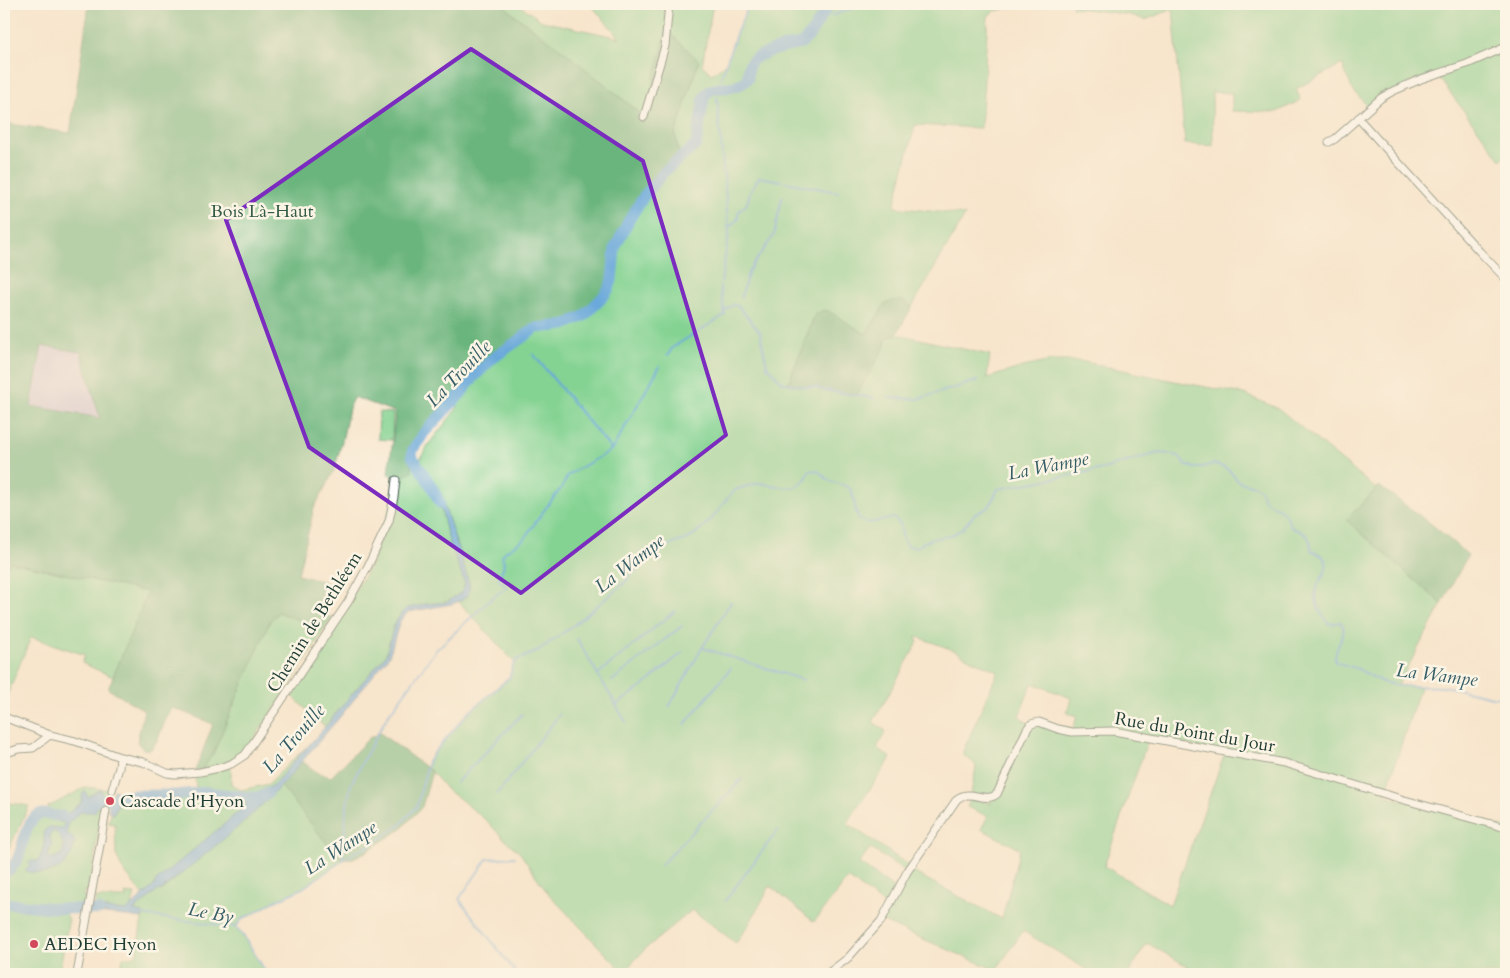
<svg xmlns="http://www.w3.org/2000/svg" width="1510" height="978" viewBox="0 0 1510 978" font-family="Cardo,serif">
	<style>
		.industrial { fill: #cbbfd5 }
		.green { fill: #84d393; stroke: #528864; fill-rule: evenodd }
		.forest { fill: #6bb57d; stroke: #457958; fill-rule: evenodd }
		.water { fill: #67a7da; stroke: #437287; fill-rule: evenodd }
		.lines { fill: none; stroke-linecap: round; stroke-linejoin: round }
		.stream { stroke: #67a7da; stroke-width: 2 }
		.river { stroke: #67a7da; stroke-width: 11 }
		.minor-casing { stroke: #3f564b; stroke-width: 9 }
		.minor { stroke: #fff; stroke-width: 7 }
		.marked { fill: none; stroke: #7b2cbf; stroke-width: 4; stroke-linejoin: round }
		.poi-dot { fill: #d1495b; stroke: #fcf5e5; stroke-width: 2 }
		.labels { text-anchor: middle; stroke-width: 5; stroke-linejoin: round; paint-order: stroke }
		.park-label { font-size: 18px; fill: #335b47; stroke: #fcf5e5 }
		.street-label { font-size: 18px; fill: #1f3d34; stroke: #fcf5e5 }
		.poi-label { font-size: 18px; fill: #1f3d34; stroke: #fcf5e5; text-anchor: start }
		.water-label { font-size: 19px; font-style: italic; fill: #355d66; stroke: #fcf5e5 }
	</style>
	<rect width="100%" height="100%" fill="#fcf5e5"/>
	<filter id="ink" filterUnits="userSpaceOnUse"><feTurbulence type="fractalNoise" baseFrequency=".02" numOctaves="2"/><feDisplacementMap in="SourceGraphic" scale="10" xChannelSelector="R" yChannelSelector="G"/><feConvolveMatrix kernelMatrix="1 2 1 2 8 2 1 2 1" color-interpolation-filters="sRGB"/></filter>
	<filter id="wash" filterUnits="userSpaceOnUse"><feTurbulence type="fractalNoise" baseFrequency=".0096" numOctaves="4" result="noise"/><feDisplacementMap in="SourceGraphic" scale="20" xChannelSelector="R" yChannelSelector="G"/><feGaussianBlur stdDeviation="1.12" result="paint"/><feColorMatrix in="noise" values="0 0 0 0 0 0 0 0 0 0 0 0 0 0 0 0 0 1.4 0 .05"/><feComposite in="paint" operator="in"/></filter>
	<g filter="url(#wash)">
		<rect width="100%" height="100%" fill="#f7e5cc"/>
		<!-- industrial -->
		<path class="industrial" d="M41,346L81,352L100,418L31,406Z"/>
		<!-- green -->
		<path class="green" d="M502,4H518L542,21L620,38L590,4H713L702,65L712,74L726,63L736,34L749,4H1026L995,11L988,16L981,128L915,125L894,207L965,215L912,307L904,301L866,335L828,311H822L815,314L788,384L805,387H818L884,348L887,337L897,334L990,355L987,378L1023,367L1051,361H1080L1179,382L1244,394L1279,409L1376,489L1347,520L1442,604L1398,685L1420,687L1385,795L1506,828V974H1201L1147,943L1128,974H1094L1023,931L996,970L881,921L889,908L848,878L814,922L770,886L748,926L736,943L692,910L644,950L624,972L602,950L547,892L520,853L502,837L488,822L460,799L448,791L432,772L427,768L428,762L433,754L467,714L509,677L512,667L515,663L459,602L468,596L469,583L441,496L435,489L432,491L442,512L448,537L465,584L462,592L447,602L426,604L408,608L394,625L386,654L381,661L352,694L325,727L291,695L372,563L399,479L412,471L411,466L419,461L428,445L458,407L454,403L473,378L492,359L536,328L564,325L584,316L612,280L615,248L629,220L644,196L665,171L680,158L675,135L699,61L644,117L606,85L516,16ZM915,636L956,651L971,660L998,671L962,754L974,763L976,767L971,794L987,798L992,804L972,797L967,807L988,816L981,829L1020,849L1002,919L909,870L911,867L847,823L891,758L877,748L886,731L873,722L918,642ZM1032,683L1071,698L1067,713L1077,716L1072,732L1033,723L1030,725L1019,716ZM1149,737L1225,753L1170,905L1104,866ZM870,848L907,872L896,890L859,863Z
			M1073,4H1506V155L1501,160L1436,74L1421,79L1369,108L1352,89L1342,64L1296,89L1301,100L1277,112L1232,111V93L1212,92L1213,146L1185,144L1173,9L1145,20L1130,15L1072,7Z
			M379,412L393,413L392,440L378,439Z
			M10,562L148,592L113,677L82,663L85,655L31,637L4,703V571Z
			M279,612L324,630L281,699L249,746L237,758L202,770L214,752L231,711L270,621Z
			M306,747C297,757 282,778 272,786C251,802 220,792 196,790L195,776L231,767V784L241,790L268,784Z
			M281,786L337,856L343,860L303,888L273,902L251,915L243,918L236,927L245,938L264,969L242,974H120L123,958L136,956L143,913L132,912L159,889L161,891L236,827Z
			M86,787L110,790L105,810L100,820L89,892L84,891L83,897L88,898L84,908L4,899V875L15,870L31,828L38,820L46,817L48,807Z
			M210,794L221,795L236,800L250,799L242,809L144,896L122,869L116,854L115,824L108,823L111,814H113L119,802L125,799Z
			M4,802L29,806L4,859Z
			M125,893L135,894L131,908L126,911L95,908L96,898H126Z
			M4,908L67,914L66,917L69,918L59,974H51L32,970L31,974H4Z"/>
		<!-- forest -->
		<path class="forest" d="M89,4H502L516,16L570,56L644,117L667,30L699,61L675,135L680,158L665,171L644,196L629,220L615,248L612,280L609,289L601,299L584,316L564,325L536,328L492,360L473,378L459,396L432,426L423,432L410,449L412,471L399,479L388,474L393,440L395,412L354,397L350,404L342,441L334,471L314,508L298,575L326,582L317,610L333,618L324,630L278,612L270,621L231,711L214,752L202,770L195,771L213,724L173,708C162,720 162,739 150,750L143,749L137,742L144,710L108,689L148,592L10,562L4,571V123L70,133ZM42,346L81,352L100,418L31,406Z
			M893,301H904L912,307L897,334L887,338L884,348L856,396L818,389L817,387H805L788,384L815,315L822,311H828L866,334L885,304Z
			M1379,486L1430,523L1468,555L1442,604L1346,520Z
			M380,733L432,772L422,807L401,829L364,853L353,858L343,860L337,856L281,786L302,761L318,773L331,777L369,738Z"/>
		<!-- water -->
		<path class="water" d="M435,489L441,496L469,583C471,596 464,600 452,604L408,612L400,621L389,656L339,718L285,781C250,821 202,856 160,891L159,890L133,911L143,913V918L88,912L89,907L126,911L154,886L155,882L242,809L250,799L273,785L325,727L352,694L381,661L386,654L394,625L402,612L408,608L426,604L447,602L462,592L465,584L448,537L442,512L432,491Z
			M99,790H102L95,812H81L68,823L67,833L73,838L75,842C70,863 61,872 40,873C34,873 30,873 25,870L30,865L28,863L32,861H38C44,851 45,842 44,831L49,827L63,828L64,823L48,818L49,812L67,814L81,803C83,798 81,794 85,791L88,797ZM52,832H56C62,838 66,848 61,855L57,856L54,859L50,858L48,855L51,847L53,846L50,839V834Z
			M114,790L121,792H154L156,797L126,799L119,802L113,814H111V812L108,811Z"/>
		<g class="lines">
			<!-- stream -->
			<path class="stream" d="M831,16L866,4
				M721,78L736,34L749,4
				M717,97L729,233L721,282
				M785,182L838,192
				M729,227L738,219V212L747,204L750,192L759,177L781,181
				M741,297L749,270L774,235L782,197
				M725,310L733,305L738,306L760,332L767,366L782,382L805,387H818V389L874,398
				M533,354L611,449
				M668,355L673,347L725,315L720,286
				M888,398L918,399L977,381
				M577,639L626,722
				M703,648L803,680
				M598,674L675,611
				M612,681L682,626
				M616,705L643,686L683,652
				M669,707L702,648L731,602
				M685,724L731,668
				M456,783L522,714
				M497,794L560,714
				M515,857L487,859L459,899L517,974
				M343,859L346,811L351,784L374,740L387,717L436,650L493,597L506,588L505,585L498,579L503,568L504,563L502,556L506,551L523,540L545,509L563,486L568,475L610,451L614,446L660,366
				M661,865L741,780
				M725,901L778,830
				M141,915L236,927L245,938L267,974
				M236,927L243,918L251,915L273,902L303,888L355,852L369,846L400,825L417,806L428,762L433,754L467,714L510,677L512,667L517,660L536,652L570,628L622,585L637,569L667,546L690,538L711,520L730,495L737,489L759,483L788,488L796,487L806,479L808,472C821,466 821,477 830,481C837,485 846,483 851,490C856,498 854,515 860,520C868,526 885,519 894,518L900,524L904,542L908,546L916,547L931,539L949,536L961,530L974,515L989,507L998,489L1103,469L1154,454L1161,453L1179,456L1185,464L1194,468H1199L1213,464L1221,466L1228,469L1239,482L1255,486L1260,490L1265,501L1281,510L1287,516L1291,527C1304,534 1311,533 1311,550C1315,552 1322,555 1324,558C1332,570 1318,579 1316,590C1313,602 1321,614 1328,623L1332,624L1341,622C1350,635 1332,648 1335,662L1358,669L1382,682L1398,686L1449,687L1492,697L1506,698"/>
			<!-- river -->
			<path class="river" d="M440,503L432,487L412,456C411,446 420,443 423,434L459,396L473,378L492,359L536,328L564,325L584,316L601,299L609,289L612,280L615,248L629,220L644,196L665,171L696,145L704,98C710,80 734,96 748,78C748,74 748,69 749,65C754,53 789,46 801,44L809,36L830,4
				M87,805L100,799L108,800L132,795H175L206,792L248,797H260L268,793
				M4,873C10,870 14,866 17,860C23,848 26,815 42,814C49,813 55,817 62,816
				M4,903L52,908L99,910"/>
		</g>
	</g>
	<g filter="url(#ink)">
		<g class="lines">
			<!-- minor casing -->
			<g class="minor-casing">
				<path id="minor" d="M644,117L665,46L669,4
					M1358,118L1480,252L1506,279
					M1329,142L1335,139L1381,98L1393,91L1421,79L1467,64L1506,47
					M4,717L50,735L75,741L120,757L143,762L167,773L175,774L200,772L219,768L231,764L245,755L348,602L368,566L389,521L394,497L396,480
					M4,754L18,749L33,748L50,735
					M112,790L119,768L120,757
					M77,974L106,811
					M827,974L848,958L881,921L907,872L957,799C970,788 985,804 997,794L1027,729L1031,724L1039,722L1058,729L1072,732L1114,731L1284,763L1401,799L1506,828"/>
			</g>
			<!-- minor -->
			<use href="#minor" class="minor"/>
		</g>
	</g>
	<!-- marked area -->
	<path d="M0 0H1510V978H0ZM471,49L643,161L726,435L521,593L309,447L226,220Z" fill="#f7e5cc" fill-opacity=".55" fill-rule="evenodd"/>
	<path class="marked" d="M471,49L643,161L726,435L521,593L309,447L226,220Z"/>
	<!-- markers -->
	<g class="poi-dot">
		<circle cx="110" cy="801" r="5"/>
		<circle cx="34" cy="944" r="5"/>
	</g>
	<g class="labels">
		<!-- park labels -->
		<g class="park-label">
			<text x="262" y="217">Bois Là-Haut</text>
		</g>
		<!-- street labels -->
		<g class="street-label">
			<text transform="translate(314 622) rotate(-58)" y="6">Chemin de Bethléem</text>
			<text transform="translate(1195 732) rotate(10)" y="6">Rue du Point du Jour</text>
		</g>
		<!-- poi labels -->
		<g class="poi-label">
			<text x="120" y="807">Cascade d'Hyon</text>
			<text x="44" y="950">AEDEC Hyon</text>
		</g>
		<!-- water labels -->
		<g class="water-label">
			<text transform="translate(458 373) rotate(-46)" y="7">La Trouille</text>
			<text transform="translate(1048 465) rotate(-11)" y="7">La Wampe</text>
			<text transform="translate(629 563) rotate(-38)" y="7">La Wampe</text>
			<text transform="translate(1437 674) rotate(7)" y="7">La Wampe</text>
			<text transform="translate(293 738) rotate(-49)" y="7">La Trouille</text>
			<text transform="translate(340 847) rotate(-33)" y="7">La Wampe</text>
			<text transform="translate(211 912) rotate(11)" y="7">Le By</text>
		</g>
	</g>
	<!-- margin -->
	<rect width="1510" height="978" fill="none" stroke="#fcf5e5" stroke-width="20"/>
</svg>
